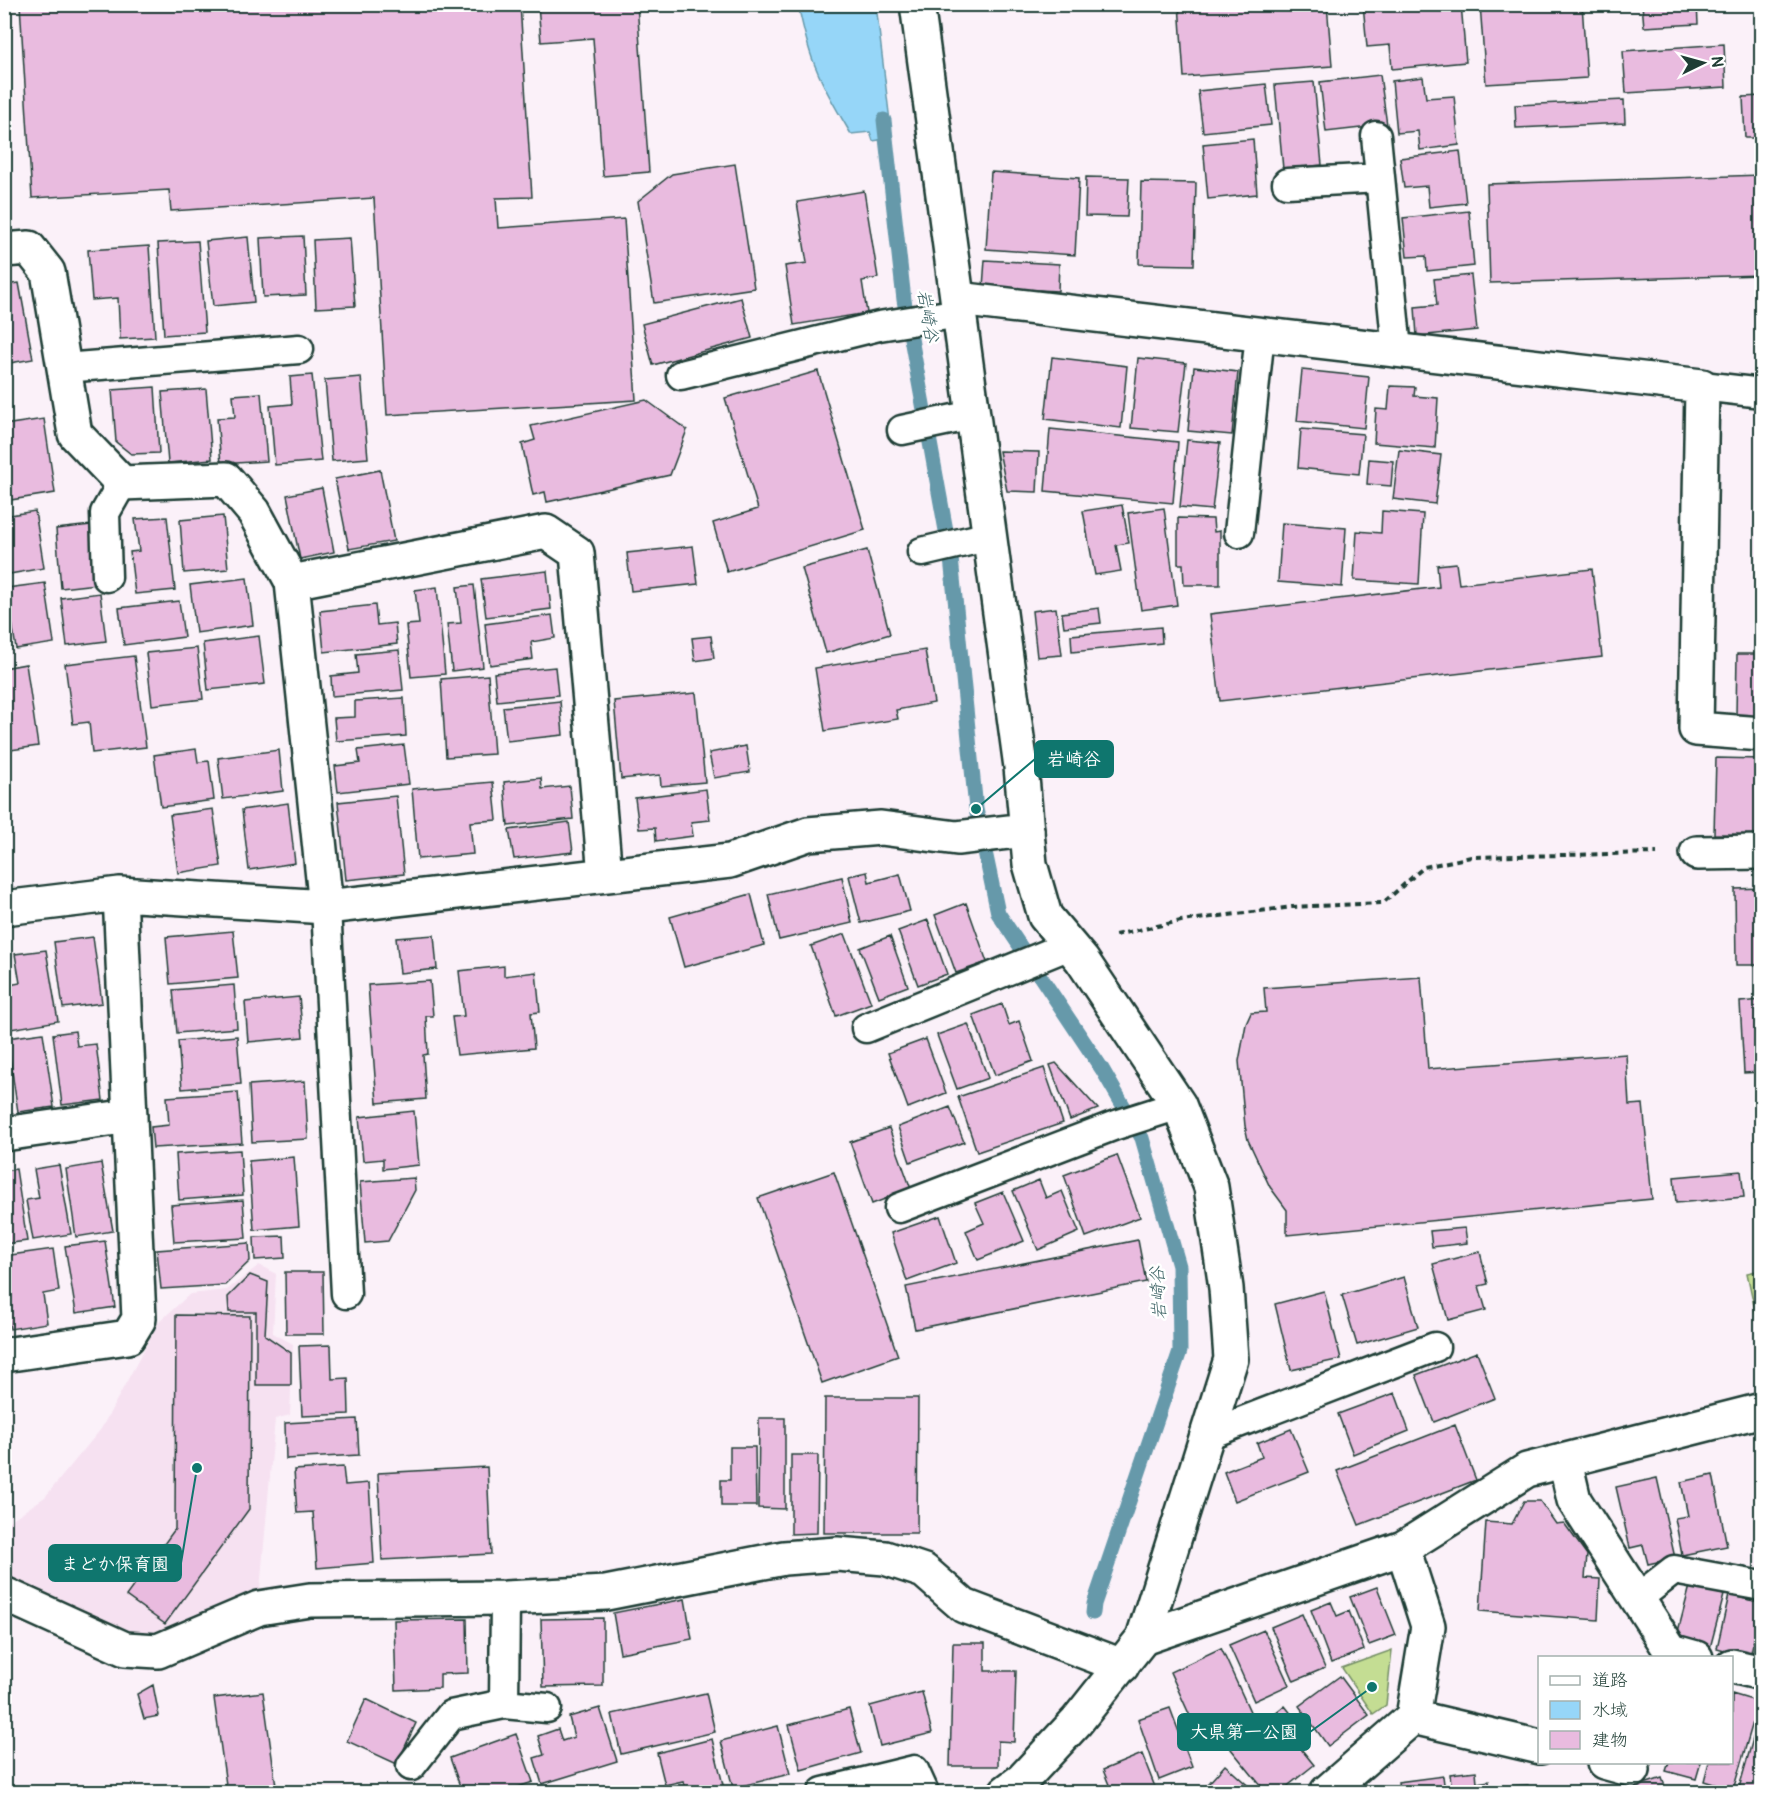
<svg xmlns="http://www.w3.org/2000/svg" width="1766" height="1797" viewBox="0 0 1766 1797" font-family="Pangolin,'Klee One',sans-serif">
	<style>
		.built { fill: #f6e1f1 }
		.green { fill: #c4dd93; stroke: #728d64; stroke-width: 1.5 }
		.water { fill: #96d6f8; stroke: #69a; stroke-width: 1.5 }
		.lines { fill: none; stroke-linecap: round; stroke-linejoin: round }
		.stream { stroke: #69a; stroke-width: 15 }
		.building { fill: #e9bbdf; stroke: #1f3d34; stroke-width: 1.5 }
		.lane-casing { stroke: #1f3d34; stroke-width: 33 }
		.street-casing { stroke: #1f3d34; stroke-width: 38 }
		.secondary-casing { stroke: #1f3d34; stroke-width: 38 }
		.path { stroke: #1f3d34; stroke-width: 4; stroke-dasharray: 6 4.5; stroke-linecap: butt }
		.lane { stroke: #fff; stroke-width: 28 }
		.street { stroke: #fff; stroke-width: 33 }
		.secondary { stroke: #fff; stroke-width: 33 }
		.labels { text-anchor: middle; stroke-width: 5; stroke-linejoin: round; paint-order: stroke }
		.water-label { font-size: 18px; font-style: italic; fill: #3d6365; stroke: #fff }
		.leader { fill: none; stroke: #0f766e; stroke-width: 2 }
		.callout-dot { fill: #0f766e; stroke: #fff; stroke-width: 2 }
		.callout { fill: #0f766e; stroke: #0f766e; stroke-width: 2 }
		.callout-label { font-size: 18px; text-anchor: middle; font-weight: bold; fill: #fff }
	</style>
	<rect width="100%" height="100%" fill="#fbf1f9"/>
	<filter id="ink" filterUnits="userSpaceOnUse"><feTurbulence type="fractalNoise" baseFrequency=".0167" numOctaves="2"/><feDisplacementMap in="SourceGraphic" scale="12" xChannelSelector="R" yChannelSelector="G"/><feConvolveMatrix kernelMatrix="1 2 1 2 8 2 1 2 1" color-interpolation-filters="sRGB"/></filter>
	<g filter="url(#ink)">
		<!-- built -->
		<path class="built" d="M259,1265L276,1274L273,1333L293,1344L290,1415L275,1419L260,1590L175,1630L143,1636L5,1577V1524L45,1497L101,1429L159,1322L190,1294L227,1290Z"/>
		<!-- green -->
		<path class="green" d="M1761,1270H1762L1761,1338L1747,1273Z
			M1392,1650L1386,1705L1373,1714L1342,1668Z"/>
		<!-- water -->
		<path class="water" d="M798,5H876L892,138L873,141L870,132L851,134C838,112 825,91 816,68C807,48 803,26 798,5Z"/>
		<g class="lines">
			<!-- stream -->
			<path class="stream" d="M884,120L904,300L951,558L976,809L998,913L1102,1069L1142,1138L1179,1266L1180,1351L1094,1604L1093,1613"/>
		</g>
		<!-- building -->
		<path class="building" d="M20,4H520L532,197L496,198L498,228L624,219L636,400L387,415L374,198L171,211L169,190L32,198Z
			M538,4H637L649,172L603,176L593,38L541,42Z
			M1179,4H1327L1332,66L1184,77Z
			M1363,4H1461L1466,62L1392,69L1390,45L1367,47Z
			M1480,4H1582L1587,78L1486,84Z
			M1642,4H1697L1698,24L1644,27Z
			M1724,44L1726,87L1626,93L1623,51Z
			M1380,75L1387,125L1326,132L1320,82Z
			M1423,77L1426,98L1454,96L1459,145L1420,150L1418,131L1397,133L1392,81Z
			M1314,82L1322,165L1283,169L1275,85Z
			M1266,84L1271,125L1203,132L1198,91Z
			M1762,96V138H1745L1743,97Z
			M1624,100L1625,123L1516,128L1515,105Z
			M1253,139L1257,194L1208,199L1203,144Z
			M1460,151L1466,203L1429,207L1427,186L1404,188L1400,158Z
			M735,164L754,288L654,303L638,201L672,174Z
			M991,172L1079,178L1075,255L986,249Z
			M1762,175V275L1490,283L1487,184Z
			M1086,177L1129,178L1127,217L1085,216Z
			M1141,182L1196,183L1194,265L1139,264Z
			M864,191L878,278L862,281L867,313L794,325L785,266L807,263L797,202Z
			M1469,211L1474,266L1427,271L1426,256L1407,257L1403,218Z
			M303,236L306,295L263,297L260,238Z
			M248,237L254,302L213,306L206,241Z
			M350,238L355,306L316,308L313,240Z
			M198,241L205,332L164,335L158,243Z
			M149,246L155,337L120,339L118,298L92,300L88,250Z
			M985,260L1059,264L1058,291L983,287Z
			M1471,275L1477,330L1417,336L1415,307L1437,305L1434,279Z
			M19,283L33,359L4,364V285Z
			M741,298L752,338L653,365L642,324Z
			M1052,357L1127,366L1121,428L1045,419Z
			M1138,358L1186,363L1178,432L1131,428Z
			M1194,367L1238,372L1232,435L1188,431Z
			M1302,370L1369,377L1364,428L1297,421Z
			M818,371L865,530L727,572L713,523L758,509L725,398Z
			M312,375L321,461L275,465L270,406L292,404L290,377Z
			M361,377L368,458L332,461L325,380Z
			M1390,386L1415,387L1414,396L1438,398L1435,448L1374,443L1376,409L1388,410Z
			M155,387L159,453L131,454L116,442L112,390Z
			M206,389L212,459L168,463L162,392Z
			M261,393L267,461L221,464L217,418L235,417L233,395Z
			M646,400L687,430L670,475L547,502L545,492L533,495L522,444L535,440L531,426Z
			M44,419L55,493L4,501V425Z
			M1050,429L1178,442L1173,503L1045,491Z
			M1301,429L1363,434L1359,474L1298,468Z
			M1187,440L1220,443L1212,510L1180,507Z
			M1399,450L1441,455L1435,504L1393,499Z
			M999,451L1039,452L1037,492L1007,491Z
			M1369,459L1393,461L1391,486L1367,484Z
			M380,470L394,541L349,549L335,479Z
			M322,488L334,552L300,559L287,495Z
			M1122,505L1129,543L1116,545L1121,571L1095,575L1083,511Z
			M1164,508L1177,605L1141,610L1128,513Z
			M35,511L44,568L4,575V516Z
			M1382,511L1423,514L1419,584L1354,580L1357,531L1381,533Z
			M223,516L228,569L184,573L180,520Z
			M167,517L175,590L135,594L130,552L139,551L135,519Z
			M1178,518L1213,519L1214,532L1220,531V585H1184L1183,564H1178Z
			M1282,523L1346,528L1342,587L1278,582Z
			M91,525L96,584L61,588L56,529Z
			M693,546L698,584L631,591L627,553Z
			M867,550L890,634L826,653L802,568Z
			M1456,563L1459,584L1592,569L1602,657L1220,701L1210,614L1439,587L1437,565Z
			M547,571L551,609L486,617L481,579Z
			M247,578L253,625L196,633L190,585Z
			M45,583L54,643L16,649L7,588Z
			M474,585L483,667L452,671L447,624L461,623L457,587Z
			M437,587L445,674L411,677L406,625L419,624L415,590Z
			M100,593L106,641L67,646L61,598Z
			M179,601L184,637L124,645L119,608Z
			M375,605L377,625L395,623L397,644L324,652L320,611Z
			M1056,608L1062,655L1037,657L1032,611Z
			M1099,608L1101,623L1064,627L1062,613Z
			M552,615L555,638L531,642L533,659L490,665L485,624Z
			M1161,627L1162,643L1072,652L1071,635Z
			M259,636L265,684L208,690L203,643Z
			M711,636L714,658L695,661L692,638Z
			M197,648L203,699L152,705L146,653Z
			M399,650L403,690L332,696L331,676L358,673L356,654Z
			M925,650L934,703L896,710L898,719L825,731L815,668Z
			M1737,654H1762V717L1736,716Z
			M134,656L146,747L92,753L89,722L73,724L65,664Z
			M26,664L38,746L4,751V668Z
			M555,667L558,695L497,701L494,673Z
			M488,675L494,754L446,757L441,679Z
			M696,693L705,782L661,786L660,775L621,779L614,701Z
			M404,698L406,736L336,741L334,718L355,717V701Z
			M560,701L563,735L507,741L503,707Z
			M404,745L409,784L338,792L335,766L360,763L358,750Z
			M746,746L750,772L714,778L709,753Z
			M196,749L198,762L209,761L214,800L161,807L154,755Z
			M279,750L283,791L223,799L218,758Z
			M1716,758L1762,759V835L1714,834Z
			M541,778L542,789L570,786L573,819L508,826L504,782Z
			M493,782L497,820L470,822L473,854L418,859L412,789Z
			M706,789L710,820L691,822L693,836L656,841L655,828L639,829L635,798Z
			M396,796L404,874L346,880L338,802Z
			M288,803L295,863L249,870L242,810Z
			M213,809L221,866L178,873L170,815Z
			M569,822L573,852L514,859L509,830Z
			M867,872L869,882L900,874L910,911L861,923L849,876Z
			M842,877L852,923L779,940L768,894Z
			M1762,888V965H1736L1735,889Z
			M751,894L764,945L684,967L670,917Z
			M966,903L987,962L956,973L935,915Z
			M928,920L947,974L918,985L898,931Z
			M233,931L238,978L170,984L166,937Z
			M845,934L871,1003L836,1016L811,946Z
			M434,935L437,969L400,973L396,938Z
			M890,936L908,986L879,997L860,948Z
			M93,937L102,1003L63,1008L54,942Z
			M46,950L58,1021L11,1029L4,986L20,983L15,954Z
			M504,966V976L536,972L540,1012L531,1013L534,1048L457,1055L452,1017L464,1016L459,971Z
			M1421,977L1428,1069L1626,1054L1629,1105L1643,1104L1652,1199L1287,1235V1210L1270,1187L1248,1140L1245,1126L1239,1061L1246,1024L1251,1013L1266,1012L1264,988Z
			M430,981L433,1016H426L428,1054L423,1055L426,1099L377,1103L368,985Z
			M234,985L237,1028L177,1033L173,990Z
			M299,997L303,1037L248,1042L245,1002Z
			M1762,1000V1072L1744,1073L1740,1002Z
			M1002,1004L1009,1025L1019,1021L1033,1061L995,1075L973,1015Z
			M968,1024L988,1078L957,1089L937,1035Z
			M75,1031L77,1046L96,1044L103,1100L62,1105L53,1034Z
			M43,1033L54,1107L18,1112L7,1038Z
			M237,1036L241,1084L182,1089L178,1041Z
			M926,1039L946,1093L908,1108L888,1053Z
			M1056,1063L1098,1109L1070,1120L1050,1065Z
			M1044,1068L1063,1123L977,1152L958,1097Z
			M4,1073L11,1115L4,1116Z
			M305,1081L308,1139L252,1142L249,1085Z
			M238,1092L242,1143L153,1148L151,1127L169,1125L167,1097Z
			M950,1107L964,1142L910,1162L898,1127Z
			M414,1111L419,1165L383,1169V1159L363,1161L359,1117Z
			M889,1128L911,1189L872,1204L850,1142Z
			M240,1150L243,1195L179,1200L176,1154Z
			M1117,1155L1140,1217L1086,1237L1064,1175Z
			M294,1157L299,1226L254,1230L249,1161Z
			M101,1163L113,1231L76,1237L66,1169Z
			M59,1165L71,1234L33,1240L26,1200L39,1198L34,1169Z
			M16,1169L27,1241L4,1244V1171Z
			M1741,1171L1744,1197L1676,1203L1674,1177Z
			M834,1172L898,1356L822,1383L758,1198Z
			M414,1178L415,1190L388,1241L365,1243L360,1182Z
			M1039,1180L1046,1198L1062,1191L1079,1232L1038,1250L1013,1191Z
			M1003,1192L1024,1241L978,1260L966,1231L984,1223L975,1203Z
			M243,1200L246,1238L174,1242L171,1205Z
			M940,1216L956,1263L907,1281L891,1233Z
			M1465,1228L1467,1243L1432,1247L1430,1231Z
			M284,1236L285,1258L255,1260L254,1237Z
			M1138,1240L1146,1282L915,1329L906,1287Z
			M105,1241L115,1307L76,1313L65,1246Z
			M249,1243L250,1261L225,1285L161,1289L157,1250Z
			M53,1249L59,1291L43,1294L47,1323L10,1329L4,1292V1256Z
			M1480,1252L1488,1284L1479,1286L1486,1310L1448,1320L1433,1264Z
			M285,1272H323L324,1334H286Z
			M250,1275L268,1282L265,1335L291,1353V1385H256V1312H229L228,1297Z
			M1404,1277L1418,1327L1357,1345L1342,1295Z
			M1324,1291L1341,1359L1291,1370L1275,1304Z
			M176,1315L250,1316L249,1509L165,1624L126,1596L175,1529Z
			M331,1345L332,1379L348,1378L349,1414L302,1416L299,1346Z
			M1477,1352L1495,1398L1434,1422L1416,1375Z
			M1395,1393L1409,1431L1353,1454L1338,1414Z
			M825,1398H918L917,1533H824Z
			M759,1418H785V1509L758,1508Z
			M357,1419L359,1455L286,1459L285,1423Z
			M1455,1425L1476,1480L1359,1525L1337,1471Z
			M1291,1429L1309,1472L1235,1501L1224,1472L1262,1457L1257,1443Z
			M730,1447H755L756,1506H721V1480H730Z
			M791,1455H818L817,1533L791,1534Z
			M343,1467L345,1485L369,1483L374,1563L317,1568L313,1512L297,1513L294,1470Z
			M487,1467L491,1554L382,1560L378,1473Z
			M1713,1475L1727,1546L1682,1555L1675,1518L1688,1516L1681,1482Z
			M1657,1478L1675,1558L1648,1564L1643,1545L1630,1548L1616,1487Z
			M1524,1501H1540L1556,1524L1564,1523L1587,1555L1585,1578L1600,1579L1598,1620L1480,1611L1486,1522L1512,1524Z
			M1690,1586L1724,1595L1710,1648L1676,1639Z
			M1377,1587L1396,1635L1369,1645L1350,1597Z
			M1729,1595L1762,1603L1750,1657L1717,1648Z
			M685,1599L692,1639L620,1653L613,1613Z
			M1331,1602L1337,1616L1349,1611L1364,1650L1331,1663L1311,1610Z
			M1302,1614L1325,1668L1294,1681L1271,1627Z
			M603,1618V1686L543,1687L541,1619Z
			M467,1619L468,1673L440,1674V1688L396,1690L394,1620Z
			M1762,1624V1664L1750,1661Z
			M1264,1630L1289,1685L1254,1701L1229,1645Z
			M953,1643H985V1671H1016L1014,1742L998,1741V1766H950Z
			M1221,1648L1252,1716L1201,1740L1170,1672Z
			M1340,1676L1369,1715L1328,1746L1299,1706Z
			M153,1685L159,1716L144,1719L137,1694Z
			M263,1692L276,1786L227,1792L214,1698Z
			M922,1692L932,1733L880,1746L870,1706Z
			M706,1693L715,1732L621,1754L612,1714Z
			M1732,1694L1759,1702L1733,1790L1704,1781L1709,1762H1732Z
			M366,1699L416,1723L397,1764L347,1741Z
			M1285,1706L1304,1730L1293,1739L1314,1765L1280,1792H1266L1231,1749Z
			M1762,1707V1792H1754L1739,1788Z
			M600,1708L617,1761L542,1784L534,1758L544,1755L538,1736L558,1729L562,1741L574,1737L569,1717Z
			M1170,1708L1192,1767L1159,1780L1138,1719Z
			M849,1709L861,1753L801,1770L789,1725Z
			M778,1726L790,1774L733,1788L721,1741Z
			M516,1734L533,1782L503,1792H462L450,1758Z
			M712,1739L724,1789L710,1792H686L683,1781L665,1785L657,1753Z
			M1142,1754L1157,1792H1112L1103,1770Z
			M1669,1762H1701L1696,1779L1666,1771Z
			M1225,1765L1254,1791L1253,1792H1201Z
			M1476,1771L1477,1783L1489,1781L1490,1792H1452L1450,1774Z
			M1443,1776L1445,1792H1399L1398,1782Z
			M1662,1778L1667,1792H1631L1630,1789Z
			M1528,1785L1529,1792H1509L1508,1786Z"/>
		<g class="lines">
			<!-- lane casing -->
			<g class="lane-casing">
				<path id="lane" d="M1376,136L1397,350
					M1287,183L1380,178
					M64,368L299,349
					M681,375L879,326L960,313
					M1702,386L1762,393
					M902,430L973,415
					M1239,533L1260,334
					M922,552L990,536
					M107,577L105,513L122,483
					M326,907L346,1294
					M866,1028L1070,945
					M899,1208L1113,1126L1179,1105
					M1207,1435L1435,1347
					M1638,1598L1674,1570L1762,1586
					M504,1704L505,1598
					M411,1766L451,1715L504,1704L547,1708
					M823,1792L914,1770L924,1792"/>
			</g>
			<!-- street casing -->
			<g class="street-casing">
				<path id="street" d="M4,250L29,248L48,272L75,434L122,483L226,479L254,512L292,582L326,907
					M958,299L1702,386L1696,729L1762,734
					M292,582L546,532L577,553L605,875
					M1697,853L1762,852
					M4,908L120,894L326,907L730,861L808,834L881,828L957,838L1027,830
					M4,1134L130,1116
					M4,1355L128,1337L139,1319L120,894
					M1565,1461L1574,1500L1671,1651L1696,1658
					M4,1594L125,1649L158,1651L259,1608L310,1600L505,1598L606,1593L784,1558L837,1554L885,1558L924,1571L964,1606L1122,1666
					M1143,1638L1403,1548L1527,1470L1762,1410
					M1732,1666L1762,1673
					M1413,1717L1540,1747
					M1604,1762L1633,1770
					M1327,1792L1413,1717L1428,1626L1403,1548"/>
			</g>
			<!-- secondary casing -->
			<g class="secondary-casing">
				<path id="secondary" d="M917,4L1021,767L1030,864L1045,916L1082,960L1179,1105L1211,1187L1226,1288L1231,1359L1143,1638L1077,1721L1022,1780L1006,1792"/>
			</g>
			<!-- path -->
			<path class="path" d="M1115,935L1181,921L1292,907L1383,903L1424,867L1471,857L1657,853"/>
			<!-- lane -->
			<use href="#lane" class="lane"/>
			<!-- street -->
			<use href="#street" class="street"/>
			<!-- secondary -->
			<use href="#secondary" class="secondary"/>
		</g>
	</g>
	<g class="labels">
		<!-- water labels -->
		<g class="water-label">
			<text transform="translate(928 316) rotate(81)" y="6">岩崎谷</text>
			<text transform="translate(1158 1293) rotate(-93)" y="6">岩崎谷</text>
		</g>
	</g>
	<!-- callouts -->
	<path class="leader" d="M976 809L1035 759M197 1468L181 1563M1372 1687L1310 1732"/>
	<g class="callout-dot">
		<circle cx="976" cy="809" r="6"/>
		<circle cx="197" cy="1468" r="6"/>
		<circle cx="1372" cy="1687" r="6"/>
	</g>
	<g class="callout">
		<rect x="1035" y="741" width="78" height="36" rx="6"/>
		<rect x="49" y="1545" width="132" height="36" rx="6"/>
		<rect x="1178" y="1714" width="132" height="36" rx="6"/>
	</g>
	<g class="callout-label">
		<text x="1074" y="765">岩崎谷</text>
		<text x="115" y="1570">まどか保育園</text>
		<text x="1244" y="1738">大県第一公園</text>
	</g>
	<!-- margin -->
	<rect width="1766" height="1797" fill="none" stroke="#fff" stroke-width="24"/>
	<rect x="12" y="12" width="1742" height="1773" fill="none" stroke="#1f3d34" stroke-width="2" filter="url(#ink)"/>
	<!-- legend -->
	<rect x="1538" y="1656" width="195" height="108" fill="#ffffff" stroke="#a5b1ae" stroke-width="1.5"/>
	<rect x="1550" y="1676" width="30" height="9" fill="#ffffff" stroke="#a5b1ae" stroke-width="1.5"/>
	<text x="1592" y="1686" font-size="18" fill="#1f3d34">道路</text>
	<rect x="1550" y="1701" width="30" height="18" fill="#96d6f8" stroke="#a5b1ae" stroke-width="1.5"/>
	<text x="1592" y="1716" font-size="18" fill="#1f3d34">水域</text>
	<rect x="1550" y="1731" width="30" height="18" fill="#e9bbdf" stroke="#a5b1ae" stroke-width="1.5"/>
	<text x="1592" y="1746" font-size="18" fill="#1f3d34">建物</text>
	<!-- north arrow -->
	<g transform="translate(1703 63) rotate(85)" stroke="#ffffff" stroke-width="4.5" paint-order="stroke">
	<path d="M0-4.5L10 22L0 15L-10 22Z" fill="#1f3d34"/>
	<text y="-9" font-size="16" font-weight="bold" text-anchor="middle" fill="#1f3d34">N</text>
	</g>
</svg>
